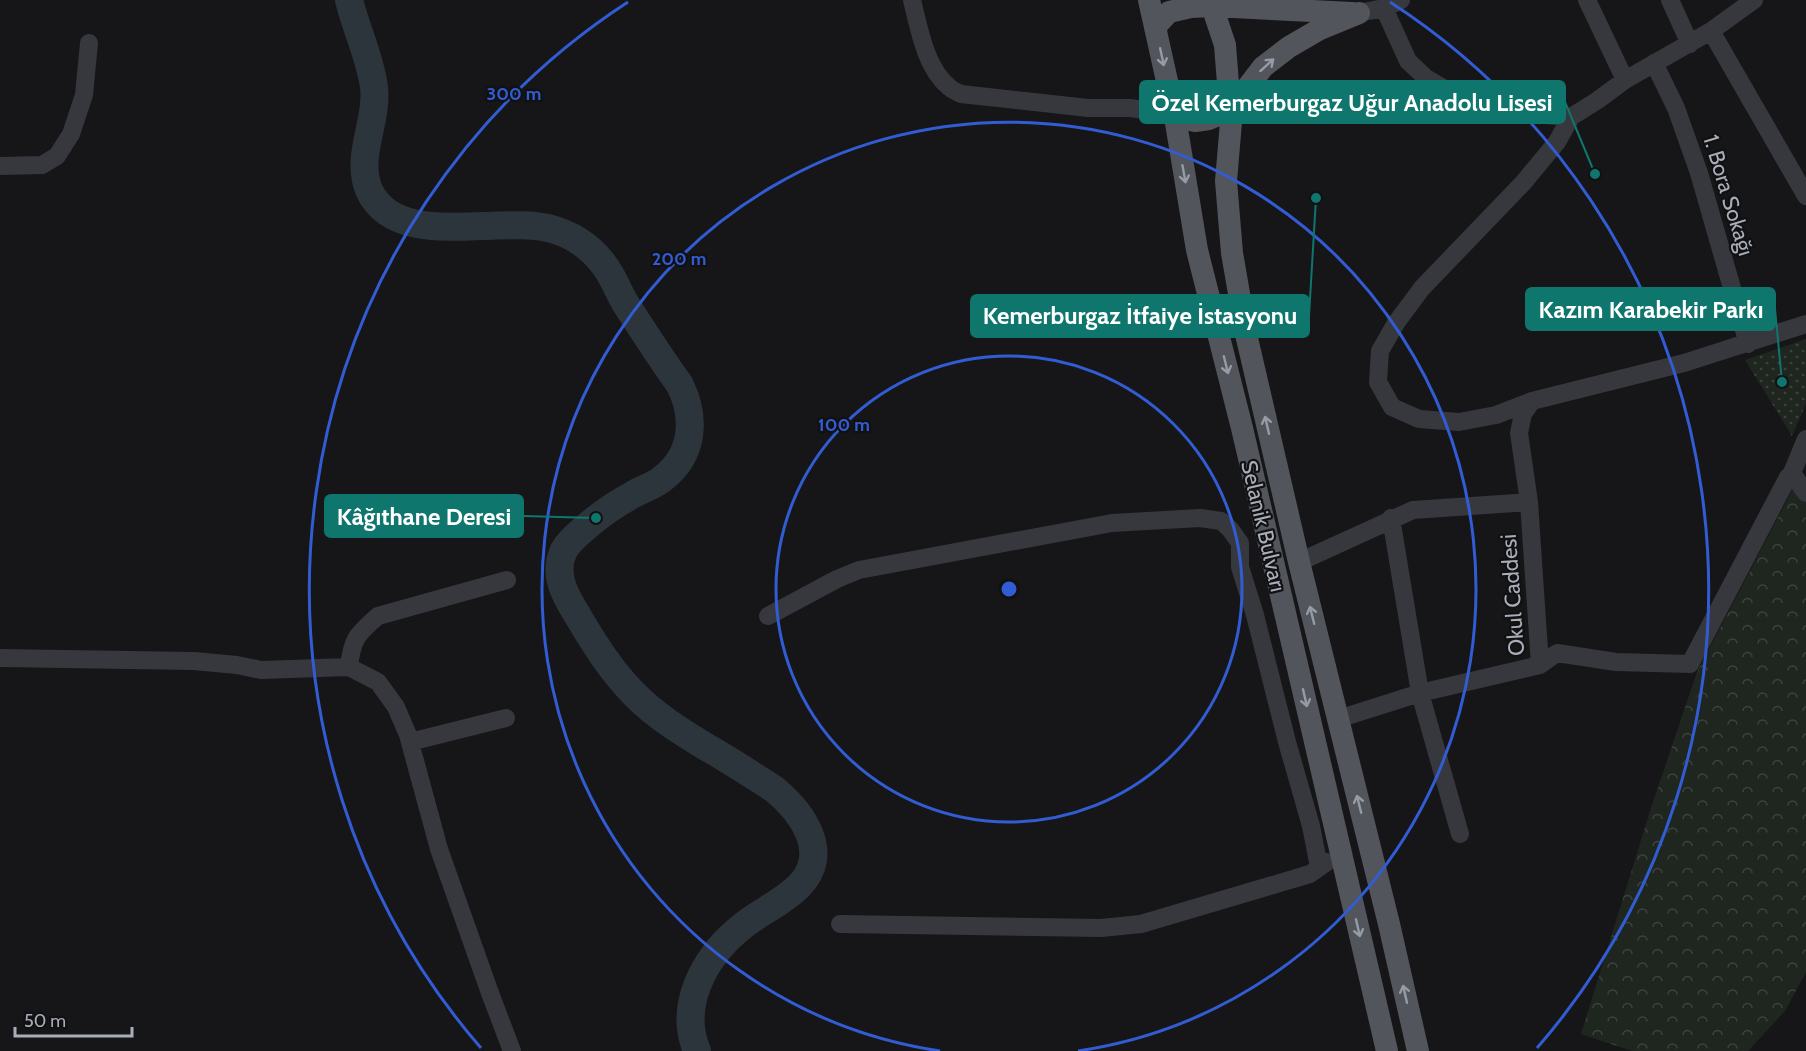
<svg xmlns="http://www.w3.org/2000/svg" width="1806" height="1051" viewBox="0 0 1806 1051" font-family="Cabin,sans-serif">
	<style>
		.forest { fill: url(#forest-crowns) }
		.park { fill: url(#park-dots) }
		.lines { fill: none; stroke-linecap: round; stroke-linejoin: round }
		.river { stroke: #2c353c; stroke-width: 28 }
		.minor { stroke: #37383d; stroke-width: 18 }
		.major { stroke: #53555c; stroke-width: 22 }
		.oneway { stroke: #979ba6 }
		.ring { fill: none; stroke: #325cd3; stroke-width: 3 }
		.labels { text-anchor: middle; stroke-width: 4.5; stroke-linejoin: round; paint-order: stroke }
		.street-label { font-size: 22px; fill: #a8adb8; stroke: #111113 }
		.centre { fill: #325cd3; stroke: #111113; stroke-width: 3 }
		.ring-label { font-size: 18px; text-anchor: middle; font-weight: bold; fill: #325cd3; stroke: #111113; stroke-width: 4.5; stroke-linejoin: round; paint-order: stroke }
		.leader { fill: none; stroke: #0f766e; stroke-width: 2 }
		.callout-dot { fill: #0f766e; stroke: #111113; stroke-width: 2 }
		.callout { fill: #0f766e; stroke: #0f766e; stroke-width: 2 }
		.callout-label { font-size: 24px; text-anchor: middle; font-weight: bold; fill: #fff }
	</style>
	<defs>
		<pattern id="forest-crowns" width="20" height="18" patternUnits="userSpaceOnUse" patternTransform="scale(1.5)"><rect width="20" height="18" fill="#1e261f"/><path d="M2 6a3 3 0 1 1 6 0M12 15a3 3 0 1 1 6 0" fill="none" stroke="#3c433d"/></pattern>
		<pattern id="park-dots" width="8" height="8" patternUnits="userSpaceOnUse" patternTransform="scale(1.5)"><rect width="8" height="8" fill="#1e261f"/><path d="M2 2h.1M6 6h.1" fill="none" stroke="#3c433d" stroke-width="1.8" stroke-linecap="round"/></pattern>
	</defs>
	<rect width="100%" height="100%" fill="#161618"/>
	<!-- forest -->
	<path class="forest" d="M1797,481L1806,493V972L1785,1011L1748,1051H1632L1581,1034L1651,808L1697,672Z"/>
	<!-- park -->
	<path class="park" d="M1806,339V404L1792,436L1745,360Z"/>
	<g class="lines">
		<!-- river -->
		<path class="river" d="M349,0C356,29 370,57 374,87C378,122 355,156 369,190C397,252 503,213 555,230C578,237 598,253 610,274C616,284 620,295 627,306C644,332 661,359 680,385C696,418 694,455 662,479C654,486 644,488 634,494C617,503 601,514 586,527C578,534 569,541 564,550C552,575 566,597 579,618C595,645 612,672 635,695C657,717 682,732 708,748C731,761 752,775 774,789C802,812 832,853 799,886C781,904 757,913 739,929C704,958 678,1006 697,1051"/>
		<!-- minor -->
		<path class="minor" d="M912,0C919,28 925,67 949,87C952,90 957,92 961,94L1088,108H1130L1152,111L1175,117
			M1587,0L1625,80
			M1670,0L1690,44
			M1384,8L1408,61L1426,78L1448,91L1483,107L1516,113L1571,117L1598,100L1625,80L1711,31L1754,0
			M1359,13L1384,8L1401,0
			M1711,31L1806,196
			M1654,63L1676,108L1699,173L1748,344
			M0,166L42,165L57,156L71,134L84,95L89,43
			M1532,401L1496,415L1459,422L1419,419L1392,407L1378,382L1380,351L1396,323L1422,288L1523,183L1557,142L1571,117
			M1792,473L1806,493
			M1529,502L1519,433L1523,414L1532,401L1684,363L1806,324
			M1391,518L1420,693L1460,834
			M1299,562L1413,510L1529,502L1540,665L1557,653L1616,662L1690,664L1788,477L1792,473L1806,439
			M768,616L837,579L859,570L1112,523L1200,518L1221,521L1230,529L1240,543V567L1255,615L1287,742L1311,826L1319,867
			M0,658L194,661L237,665L261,670L349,667L378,682L396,707L408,735L439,849L490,993L512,1051
			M349,667C352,639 357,634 378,616L507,580
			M1338,719L1420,693L1540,665
			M410,742L506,718
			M840,924L1101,928L1141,924L1310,874L1327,862"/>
		<!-- major -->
		<path class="major" d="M1149,0L1175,117L1197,250L1242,428L1387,1051
			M1210,0L1225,45L1231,122L1226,181L1232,253L1246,334L1299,562L1389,924L1418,1051
			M1155,27L1169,12L1191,7L1213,6L1352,13
			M1175,117L1195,121L1209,119L1230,110L1263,67L1289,47L1320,29L1359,13"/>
	</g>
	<!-- one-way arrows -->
	<defs><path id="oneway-shaft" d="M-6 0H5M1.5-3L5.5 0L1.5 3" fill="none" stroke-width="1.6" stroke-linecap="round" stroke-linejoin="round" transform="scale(1.5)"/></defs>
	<g class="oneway">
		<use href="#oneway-shaft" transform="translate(1162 57) rotate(78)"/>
		<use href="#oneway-shaft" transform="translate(1267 65) rotate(-42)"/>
		<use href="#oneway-shaft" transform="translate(1184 174) rotate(80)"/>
		<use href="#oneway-shaft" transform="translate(1226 365) rotate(76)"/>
		<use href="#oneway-shaft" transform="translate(1267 425) rotate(-103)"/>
		<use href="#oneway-shaft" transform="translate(1312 615) rotate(-104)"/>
		<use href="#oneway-shaft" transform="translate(1305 698) rotate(77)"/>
		<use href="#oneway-shaft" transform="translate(1359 804) rotate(-104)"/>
		<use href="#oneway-shaft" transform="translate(1358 928) rotate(77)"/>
		<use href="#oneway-shaft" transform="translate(1405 994) rotate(-103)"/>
	</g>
	<!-- distance rings -->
	<g class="ring">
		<circle cx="1009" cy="589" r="233"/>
		<path d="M940 1051A467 467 0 1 1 1078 1051"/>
		<path d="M481 1048A700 700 0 0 1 628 2M1390 2A700 700 0 0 1 1537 1048"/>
	</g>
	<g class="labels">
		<!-- street labels -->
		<g class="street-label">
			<text transform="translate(1729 195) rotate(73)" y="8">1. Bora Sokağı</text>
			<text transform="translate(1264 526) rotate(77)" y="8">Selanik Bulvarı</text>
			<text transform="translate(1512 595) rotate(-94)" y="8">Okul Caddesi</text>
		</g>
	</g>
	<circle cx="1009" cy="589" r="9" class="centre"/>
	<g class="ring-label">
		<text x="514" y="100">300 m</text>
		<text x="679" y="265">200 m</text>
		<text x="844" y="431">100 m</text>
	</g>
	<!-- callouts -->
	<path class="leader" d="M1595 174L1565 102M1782 382L1775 309M1316 198L1309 316M596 518L523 516"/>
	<g class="callout-dot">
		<circle cx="1595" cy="174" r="6"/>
		<circle cx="1782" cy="382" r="6"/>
		<circle cx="1316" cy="198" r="6"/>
		<circle cx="596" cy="518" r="6"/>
	</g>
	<g class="callout">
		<rect x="1140" y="81" width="425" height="42" rx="6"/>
		<rect x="1526" y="288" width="249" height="42" rx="6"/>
		<rect x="971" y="295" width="338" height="42" rx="6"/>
		<rect x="325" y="495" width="198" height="42" rx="6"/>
	</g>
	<g class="callout-label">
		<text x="1352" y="111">Özel Kemerburgaz Uğur Anadolu Lisesi</text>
		<text x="1651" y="318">Kazım Karabekir Parkı</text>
		<text x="1140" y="324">Kemerburgaz İtfaiye İstasyonu</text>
		<text x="424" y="525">Kâğıthane Deresi</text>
	</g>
	<!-- scale -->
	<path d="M15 1027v9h117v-9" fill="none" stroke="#a8adb8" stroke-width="3"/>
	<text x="24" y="1027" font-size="18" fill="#a8adb8" stroke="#111113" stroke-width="4.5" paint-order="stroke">50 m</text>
</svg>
